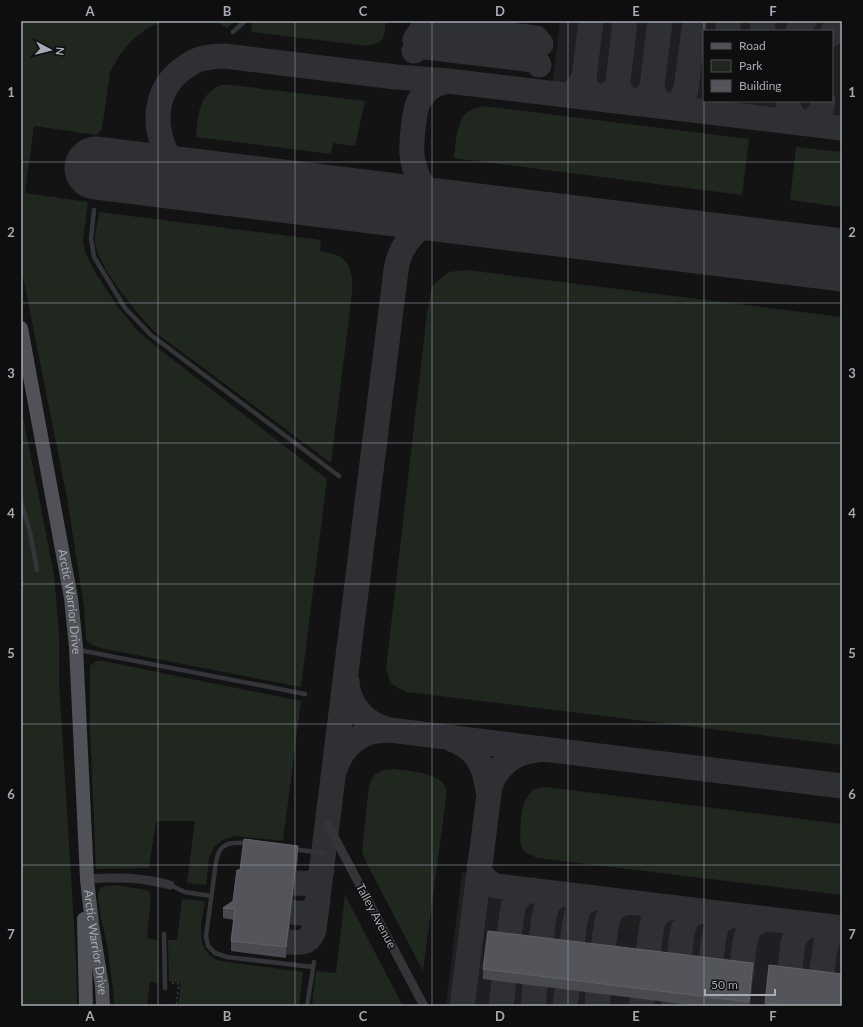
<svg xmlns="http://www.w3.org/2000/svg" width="863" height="1027" viewBox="0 0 863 1027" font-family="Lato,sans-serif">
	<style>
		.built { fill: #1f1f21; fill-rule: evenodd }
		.green { fill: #1f271f }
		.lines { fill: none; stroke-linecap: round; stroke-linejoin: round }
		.taxiway { stroke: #2f3033; stroke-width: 25 }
		.runway { stroke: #2f3033; stroke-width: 63 }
		.path { stroke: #3a3c40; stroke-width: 1.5; stroke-dasharray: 2 3; stroke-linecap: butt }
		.service { stroke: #343539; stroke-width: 4.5 }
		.minor { stroke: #343539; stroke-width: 9 }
		.primary { stroke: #505258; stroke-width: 14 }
		.wall { fill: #494a4f }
		.shaded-wall { fill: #2f3033 }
		.building { fill: #53555a; stroke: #606268 }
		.grid { fill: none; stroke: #a5aab4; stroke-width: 1; stroke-opacity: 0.55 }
		.labels { text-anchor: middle; stroke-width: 3; stroke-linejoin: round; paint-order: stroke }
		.street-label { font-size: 12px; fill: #a5aab4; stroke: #0e0e0f }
		.neatline { fill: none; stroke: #a5aab4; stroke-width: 1.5 }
		.grid-label { font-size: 13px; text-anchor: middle; font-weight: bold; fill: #a5aab4 }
	</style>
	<rect width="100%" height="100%" fill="#131314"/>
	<!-- built -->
	<path class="built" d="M560,21H842V121L552,86ZM704,31H832V101H704Z
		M462,872L842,919V1006H446Z"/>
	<!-- green -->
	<path class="green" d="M21,21H163L145,30L132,40L119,56L110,72L102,129L97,135L34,126L25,193L88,202L83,241L85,252L95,272L118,307L135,328L154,345L327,479L301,687L100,648L90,644L86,640L84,607L67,498L21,266Z
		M216,21H235L227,28Z
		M253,21H386C384,38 386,41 368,46L251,32L252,22Z
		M221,85H232L365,101L355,146L333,143L331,154L196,137C198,115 198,95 221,85Z
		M484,106L749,139L742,195L454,158C456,144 456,116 471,110C475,108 480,107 484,106Z
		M796,147L842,152V207L790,200Z
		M99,212L321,240L320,251C326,252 331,253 336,255C355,263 353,284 351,302L331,463L155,332C137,313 96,266 95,240C95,231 98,221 99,212Z
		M467,270L842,317V745L407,692L391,684L386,669L427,313L432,286L448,272Z
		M21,407L54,574L59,634V680L76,960L77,1006H21Z
		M96,661H103L301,701L283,841L235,836L223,840L214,847L209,859L206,885L187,883L195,821H156L149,868L96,869L90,728V666Z
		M393,769C406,771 438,772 445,786C447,789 446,794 446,798L423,971L367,864L362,852L369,785L374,775L384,770Z
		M546,787L842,824V895L537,858C532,855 524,853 522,848C518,840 521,806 526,799C527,797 530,793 532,791C536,788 541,788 546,787Z
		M114,885L147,890L151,895L147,938L157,940L158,983L150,982L147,1006H114L113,989L107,945L100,914L98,895L100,889L105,886Z
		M345,895L403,1006H312L316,971L336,973Z
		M182,899L205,901C202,921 194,947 215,959C219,961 224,961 228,962L303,972L299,1006H178L181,983L169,981L168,940H177Z"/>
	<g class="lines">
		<!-- taxiway -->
		<path class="taxiway" d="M762,21L763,31
			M728,31V21
			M798,31L800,25L804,21
			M832,34L835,27L842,22
			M415,40C419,33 422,27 431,26L536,38L541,44
			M414,51L419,48L425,47L533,60L536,61L539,65
			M584,77C585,88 589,93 599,98C608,96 615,91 618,82L625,21
			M618,82C619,92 624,98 633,103C643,100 649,96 652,86L660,21
			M652,86C653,96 658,102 667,107C677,104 683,99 686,89L695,21
			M575,90L579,86L584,77L591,21
			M788,102C789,112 793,119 803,123C815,121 822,114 823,101
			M210,182C196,177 183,171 172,161C164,152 161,141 159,130C155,106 163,82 184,68C189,64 194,61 200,59C208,57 216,56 225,56L396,77L448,81
			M470,214C449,208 432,200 420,181C416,173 413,164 412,155C411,145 414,112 418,103C420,100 422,96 425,93C431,85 439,83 448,81L842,128
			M828,259L842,256
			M347,681C347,699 360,719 378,726C382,728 386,729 390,730
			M451,739C476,747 485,766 488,791
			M336,767C341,751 354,737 371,732C377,731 384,730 390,730L842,786
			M479,866C481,877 486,881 496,886L842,928
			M295,883C308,884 317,885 322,871
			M291,912C305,914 311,915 318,901
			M288,942C300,943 309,944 314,930L396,270C397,265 398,259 400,255C413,223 439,217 469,214
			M508,944L513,907C517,897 522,893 533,890
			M540,948C541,940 542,933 543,925C545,909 546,898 564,894
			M571,952C572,944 573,937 574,929C576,913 577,901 596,898
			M602,955L607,920C611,909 617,904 628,902
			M647,961L652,924C656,914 661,910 672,907
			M679,965C680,951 680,920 694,914C697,912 701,912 704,911
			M710,969C711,960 712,952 713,944C715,927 717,918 736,915
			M742,973C743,960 743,935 752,926C756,922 761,920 767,919
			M789,978L793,942C798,932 803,926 814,925
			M820,982L826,943L831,935L842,929
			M462,1006L490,786C498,765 514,752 537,750
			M501,1006L504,982
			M533,1006L535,986
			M565,1006L567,990
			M597,1006L598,994
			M642,1006V999
			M674,1006V1003"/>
		<!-- runway -->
		<path class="runway" d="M96,168L842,260"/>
		<!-- path -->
		<path class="path" d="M172,983L179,984L176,1006"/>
		<!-- service -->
		<path class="service" d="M233,32L245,21
			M94,210L91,238L94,257L125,308L151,335L339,476
			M21,502L30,532L37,570
			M79,650L305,694
			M249,844C239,842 224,841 219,852C217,855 217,859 216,862L206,936L208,946L215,953L227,957L313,967
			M292,849L324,853
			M170,885L185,892L211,896
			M164,934L165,988
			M307,1006L314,962"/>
		<!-- minor -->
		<path class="minor" d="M328,825L424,1006
			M87,879C116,877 141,877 170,885"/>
		<!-- primary -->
		<g class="primary">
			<path id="s1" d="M21,328L71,598L76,647L87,879L92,924L102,986L103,1006"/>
			<path d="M84,919L86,1006"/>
		</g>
	</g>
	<!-- wall -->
	<path class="wall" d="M298,857L286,958L231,951V941L234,920L223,918V908Z
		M483,969L753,974L750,1006H698L483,979Z
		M765,1003L842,1006H765Z"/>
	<!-- shaded-wall -->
	<path class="shaded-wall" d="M298,846V857L286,958V947Z
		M753,963V974L750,1006H749Z"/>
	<!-- building -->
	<path class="building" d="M244,839L298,846L286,947L231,941L235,909L223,908L233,901L237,870H240Z
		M488,931L753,963L749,1002L483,969Z
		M769,965L842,974V1006H785L765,1003Z"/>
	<!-- grid -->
	<path class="grid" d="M158,21V1006M295,21V1006M432,21V1006M568,21V1006M704,21V31M704,101V1006M21,162H842M21,303H842M21,443H842M21,584H842M21,724H842M21,865H842"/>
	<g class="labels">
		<!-- street labels -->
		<g class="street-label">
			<text dy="4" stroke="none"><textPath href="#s1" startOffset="278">Arctic Warrior Drive</textPath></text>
			<text transform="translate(376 916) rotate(62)" y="4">Talley Avenue</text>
			<text dy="4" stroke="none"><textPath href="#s1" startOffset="620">Arctic Warrior Drive</textPath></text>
		</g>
	</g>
	<!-- border -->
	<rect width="863" height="1027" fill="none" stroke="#0e0e0f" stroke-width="44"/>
	<!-- legend -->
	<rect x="703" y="30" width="130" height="72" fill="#0e0e0f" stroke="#4a4c51"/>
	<rect x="711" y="43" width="20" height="6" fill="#505258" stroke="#4a4c51"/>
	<text x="739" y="50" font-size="12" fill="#a5aab4">Road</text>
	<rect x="711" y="60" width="20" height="12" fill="#1f271f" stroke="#4a4c51"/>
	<text x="739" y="70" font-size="12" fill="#a5aab4">Park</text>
	<rect x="711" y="80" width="20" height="12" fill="#53555a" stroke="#4a4c51"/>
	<text x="739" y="90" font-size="12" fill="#a5aab4">Building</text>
	<!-- north arrow -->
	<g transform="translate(50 50) rotate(97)" stroke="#0e0e0f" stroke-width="3" paint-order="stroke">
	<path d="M0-3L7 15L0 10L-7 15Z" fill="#a5aab4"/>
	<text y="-6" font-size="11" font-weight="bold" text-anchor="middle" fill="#a5aab4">N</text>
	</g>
	<!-- scale -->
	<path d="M705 989v6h70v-6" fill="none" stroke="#a5aab4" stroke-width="2"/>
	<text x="711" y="989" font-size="12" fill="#a5aab4" stroke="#0e0e0f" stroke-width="3" paint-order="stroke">50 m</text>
	<rect x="22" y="22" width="819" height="983" class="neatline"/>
	<g class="grid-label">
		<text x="90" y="16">A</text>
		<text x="227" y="16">B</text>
		<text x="363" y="16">C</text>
		<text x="500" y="16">D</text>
		<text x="636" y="16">E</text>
		<text x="773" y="16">F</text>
		<text x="11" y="97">1</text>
		<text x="852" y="97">1</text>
		<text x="11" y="237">2</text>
		<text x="852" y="237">2</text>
		<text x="11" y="378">3</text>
		<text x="852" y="378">3</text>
		<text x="11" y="518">4</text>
		<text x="852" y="518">4</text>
		<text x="11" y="658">5</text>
		<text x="852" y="658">5</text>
		<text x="11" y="799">6</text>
		<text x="852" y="799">6</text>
		<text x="11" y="939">7</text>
		<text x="852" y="939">7</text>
		<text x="90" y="1021">A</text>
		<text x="227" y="1021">B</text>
		<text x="363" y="1021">C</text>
		<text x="500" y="1021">D</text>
		<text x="636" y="1021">E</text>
		<text x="773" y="1021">F</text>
	</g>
</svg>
